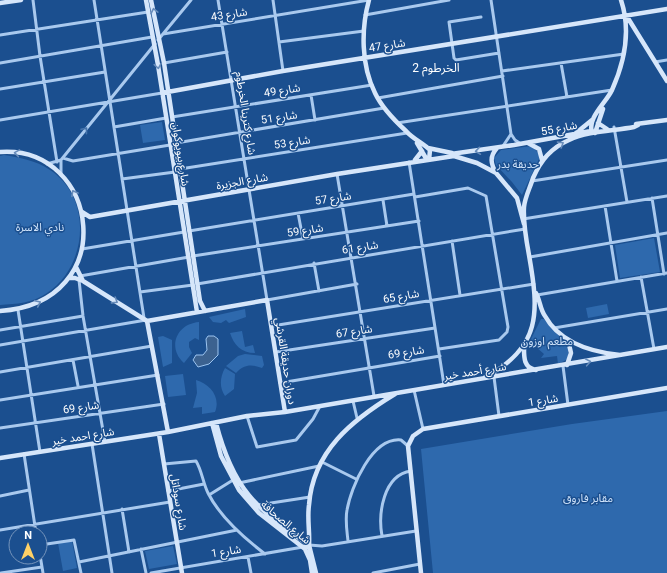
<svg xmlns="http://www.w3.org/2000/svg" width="667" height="573" viewBox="0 0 667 573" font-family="Roboto,'Noto Sans Arabic',sans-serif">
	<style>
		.green { fill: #2e69ad }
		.water { fill: #3c6290; stroke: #9cc4f0 }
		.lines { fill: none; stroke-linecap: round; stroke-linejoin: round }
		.street { stroke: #a9c9ee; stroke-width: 3 }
		.secondary { stroke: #d6e6fa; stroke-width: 4.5 }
		.oneway { stroke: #668bba }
		.oneway2 { stroke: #4674ac }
		.labels { text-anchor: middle; stroke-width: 3; stroke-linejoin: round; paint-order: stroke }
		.street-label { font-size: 11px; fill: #fff; stroke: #1b4f8f }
		.park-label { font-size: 11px; fill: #cfe3fa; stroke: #1b4f8f }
		.neighbourhood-label { font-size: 12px; fill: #fff; stroke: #1b4f8f }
	</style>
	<rect width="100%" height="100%" fill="#1b4f8f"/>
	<!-- green -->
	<path class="green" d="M162,122L165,140L143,143L140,125Z
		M532,146L539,154V159L522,195L512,182L496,165L494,158L501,150Z
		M4,155C21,158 35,160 50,170C93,198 88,266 47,293C33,303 16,304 0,305V156Z
		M654,238L660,272L620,278L615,245Z
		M607,304L609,314L588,318L586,308Z
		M245,309L246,317L229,323L226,320L221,323L213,322L209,317Z
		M541,319H544L568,346V359L558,364L557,356L541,358L544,354L536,347L535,341H530Z
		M199,322V340L195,338L189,342V347L192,353L184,363C167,348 176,324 199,322Z
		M242,331L245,347L253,345L255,353C241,353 234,345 230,333Z
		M163,336L172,340V363L163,367L158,337Z
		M245,354L262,356L264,365L262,368C252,364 244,364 236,373L226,366L238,356Z
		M225,368L235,374L234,389L225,396C219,387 220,377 225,368Z
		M183,374L186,395L168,397L165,376Z
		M196,380C210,384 221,397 215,412L202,414V407L193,408L197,393Z
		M667,411V573H433L421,449L572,424Z
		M72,541L77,568L63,571L58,543Z
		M173,546L177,564L149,569L145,551Z"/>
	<!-- water -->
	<path class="water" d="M208,336H214L218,339V355L209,364L198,367L193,360L196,355H203L207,350L206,339Z"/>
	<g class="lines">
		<!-- street -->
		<path class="street" d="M33,0L40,56L57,162
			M94,0L144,318
			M218,0L267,300L357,284
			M273,0L283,71
			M491,0L511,134L515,140L521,144
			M365,15L449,0
			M481,17L449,22L454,58L456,60L499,53
			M163,34L369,0
			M0,35L148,12
			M158,40L191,0
			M279,42L364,31
			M655,62L667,60
			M0,63L152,37
			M164,63L227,52
			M561,63L567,97
			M502,71L624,54
			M0,89L105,72
			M311,95L315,120
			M378,98L503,76
			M172,117L372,85
			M0,120L162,93
			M397,123L612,90
			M114,127L166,118
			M614,127L627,202
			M176,143L384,108
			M503,146L511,134
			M63,158L73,161L170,145
			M61,160V175
			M409,162L444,385
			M47,164L61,160L155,44
			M180,169L407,133
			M337,174L374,396
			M122,179L175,172
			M532,181L667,160
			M415,197L468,188L486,196L508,327L507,332L499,340L439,349
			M652,198L664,274
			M383,200L387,226
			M605,206L617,281
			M298,213L303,239
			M523,219L667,196
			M189,231L414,194
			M452,241L460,295
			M82,249L184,232
			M193,256L419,221
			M530,257L667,233
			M314,263L319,291
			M80,276L189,257
			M641,277L654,349
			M79,280L83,316L105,442
			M197,284L525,229
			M140,292L193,285
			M537,295L667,273
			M18,310L40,452
			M272,326L534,284
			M554,328L667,309
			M0,330L83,316
			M0,345L146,320
			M276,352L435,328
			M73,360L78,386
			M563,366L568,405
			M0,372L152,346
			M494,377L499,416
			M280,383L440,356
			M414,390L423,429
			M0,400L158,375
			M353,401L357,418
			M247,416L257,447L296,440L313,419L320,406
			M0,428L164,404
			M92,444L112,573
			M24,454L36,533
			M322,462L356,479
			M164,464L196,461C202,471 203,483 208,493C220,517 244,538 265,554
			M239,483L319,466
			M168,491L204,484
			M209,495L233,480
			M0,496L29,490
			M258,505L310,497
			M122,509L129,552
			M0,530L170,502
			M382,536C378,514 383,475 411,471
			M348,541C347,531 345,520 347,510C351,487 372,437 401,440L408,446
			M40,545L74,540L81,573
			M309,545L322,546L416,531
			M141,549L146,573
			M40,555L43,573
			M248,557L251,573
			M79,562L237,530
			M1,573L42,567
			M151,573L303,547
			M373,573L420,564"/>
		<!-- secondary -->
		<path class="secondary" d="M146,0L158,65L197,312
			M151,0L164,63L200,301L205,311
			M369,0C361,29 361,65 375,93C382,108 394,120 406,131C413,139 423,143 430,150L429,160
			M0,3L21,0
			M626,15L667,81
			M162,93L283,71L667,9
			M598,123L607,129
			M636,124L667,120
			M592,132C587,118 606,103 612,90C625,61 631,30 621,0
			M576,133L592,120
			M595,133L603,109
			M417,143L427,160
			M528,143L539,149L542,160
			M428,148L452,153
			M0,152C100,145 122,303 0,311
			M451,154L514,145L591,131
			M415,160L422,151
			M496,173C491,164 489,157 497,148
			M82,212L90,217L337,174L454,156L477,163L496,173L517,198L524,224
			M76,267L83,281
			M69,278H75L83,281L147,321
			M536,293C540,300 540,309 545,316C560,343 591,352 620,355
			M267,300L285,412L247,416L168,432L147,321Z
			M524,346C524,356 523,368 536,370
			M567,365L571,353L568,340
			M484,378C542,347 539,312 529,255C526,239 523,223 524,207C525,197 530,188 533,178C541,160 551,148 569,140C588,131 613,131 634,127L638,125
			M285,412L667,347
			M212,423L221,456L239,490L259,513L305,549L310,560L312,573
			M216,423C233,489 255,508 309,545L316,573
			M159,434L182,573
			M0,458L168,432
			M303,547L309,545C310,532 307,519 309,505C313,451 352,420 395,394
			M421,573L408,446L413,436L423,429L667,388"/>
	</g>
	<!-- one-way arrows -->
	<defs><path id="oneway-chevron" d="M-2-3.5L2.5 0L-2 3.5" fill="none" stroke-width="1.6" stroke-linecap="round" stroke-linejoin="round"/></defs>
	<g class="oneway">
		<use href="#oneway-chevron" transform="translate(154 11) rotate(-102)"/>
		<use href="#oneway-chevron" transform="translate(158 66) rotate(81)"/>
		<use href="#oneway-chevron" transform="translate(561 144) rotate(-32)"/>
		<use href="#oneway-chevron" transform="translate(478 151) rotate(172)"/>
		<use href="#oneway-chevron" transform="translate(17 153) rotate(-171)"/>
		<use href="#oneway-chevron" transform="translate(74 193) rotate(-119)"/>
		<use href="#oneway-chevron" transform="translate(115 301) rotate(32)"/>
		<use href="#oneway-chevron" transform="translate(38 303) rotate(-25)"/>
		<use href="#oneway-chevron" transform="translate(588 362) rotate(-10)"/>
	</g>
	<use class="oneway2" href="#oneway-chevron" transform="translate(85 130) rotate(-51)"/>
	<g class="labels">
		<!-- street labels -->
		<g class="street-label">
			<text transform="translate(229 14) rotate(-9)" y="4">شارع 43</text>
			<text transform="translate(387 45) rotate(-9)" y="4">شارع 47</text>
			<text transform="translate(282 90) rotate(-9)" y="4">شارع 49</text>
			<text transform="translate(246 113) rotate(81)" y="4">شارع كترينا الخرطوم</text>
			<text transform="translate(279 117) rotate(-9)" y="4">شارع 51</text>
			<text transform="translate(559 128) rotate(-11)" y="4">شارع 55</text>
			<text transform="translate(292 142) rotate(-9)" y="4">شارع 53</text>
			<text transform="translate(181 154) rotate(81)" y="4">شارع بيويوكوان</text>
			<text transform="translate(242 181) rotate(-10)" y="4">شارع الجزيرة</text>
			<text transform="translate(333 198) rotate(-9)" y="4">شارع 57</text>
			<text transform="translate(305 230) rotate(-9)" y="4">شارع 59</text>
			<text transform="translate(360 247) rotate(-9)" y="4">شارع 61</text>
			<text transform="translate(401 296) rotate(-10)" y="4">شارع 65</text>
			<text transform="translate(354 331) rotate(-9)" y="4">شارع 67</text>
			<text transform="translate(406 352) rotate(-9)" y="4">شارع 69</text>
			<text transform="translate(286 361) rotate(81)" y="4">دوران حديقة القرشي</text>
			<text transform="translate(475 371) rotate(-9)" y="4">شارع أحمد خير</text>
			<text transform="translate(543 400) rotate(-9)" y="4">شارع 1</text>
			<text transform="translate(81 407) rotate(-8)" y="4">شارع 69</text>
			<text transform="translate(83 436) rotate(-9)" y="4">شارع احمد خير</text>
			<text transform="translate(179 502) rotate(81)" y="4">شارع سوداتل</text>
			<text transform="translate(286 522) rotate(40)" y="4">شارع الصحافة</text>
			<text transform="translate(226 551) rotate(-9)" y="4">شارع 1</text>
		</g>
		<!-- park labels -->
		<g class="park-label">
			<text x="518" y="168">حديقة بدر</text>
			<text x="40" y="231">نادي الاسرة</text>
			<text x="547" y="345">مطعم اوزون</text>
			<text x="588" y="502">مقابر فاروق</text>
		</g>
		<!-- neighbourhood labels -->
		<g class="neighbourhood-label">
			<text x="436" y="72">الخرطوم 2</text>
		</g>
	</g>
	<!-- north arrow -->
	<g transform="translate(28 545)"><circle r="19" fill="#1b4f8f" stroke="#7695bc"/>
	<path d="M0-3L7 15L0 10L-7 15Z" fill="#ffd166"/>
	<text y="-6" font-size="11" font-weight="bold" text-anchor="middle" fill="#ffffff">N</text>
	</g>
</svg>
